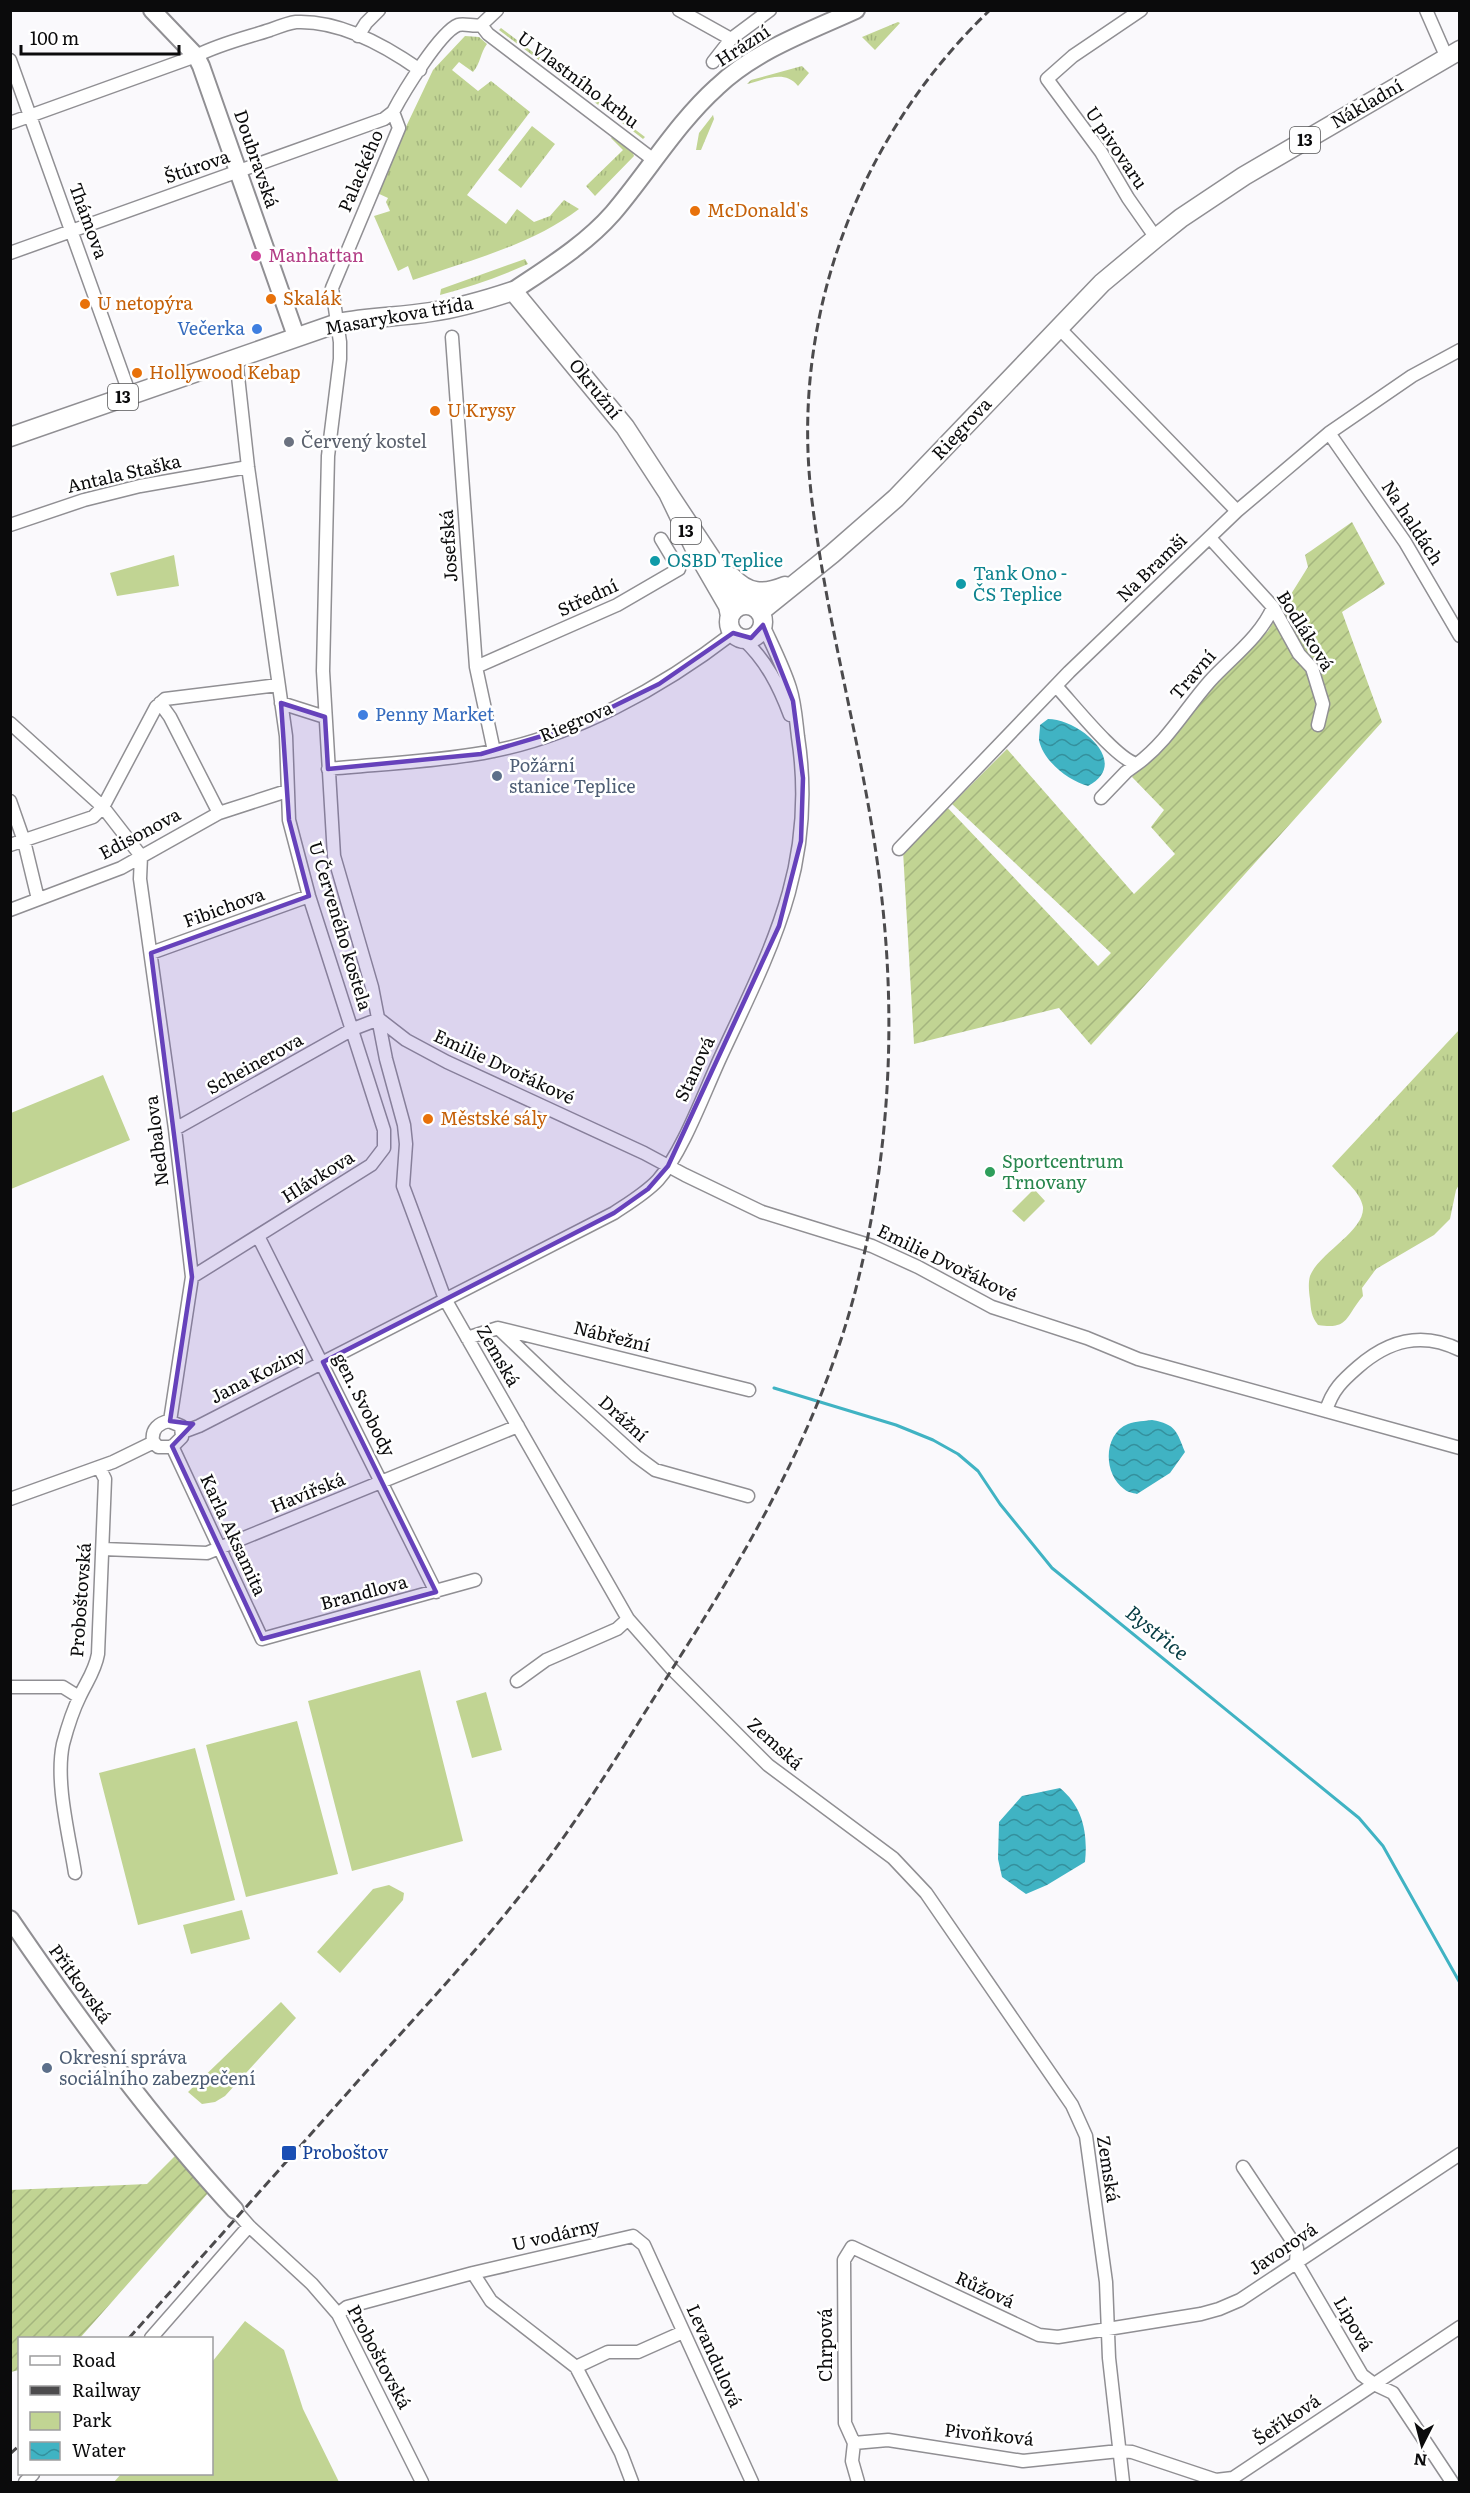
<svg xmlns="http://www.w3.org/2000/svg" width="1470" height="2493" viewBox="0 0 1470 2493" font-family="Literata,serif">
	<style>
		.grass { fill: url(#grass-tufts) }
		.park { fill: #c1d493 }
		.garden { fill: url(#garden-furrows) }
		.water { fill: url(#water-waves) }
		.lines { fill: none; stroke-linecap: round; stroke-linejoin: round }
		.stream { stroke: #40b3c3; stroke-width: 3 }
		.street-casing { stroke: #908f93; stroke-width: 15 }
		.secondary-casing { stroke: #908f93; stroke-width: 20 }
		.primary-casing { stroke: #908f93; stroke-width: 21 }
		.street { stroke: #fff; stroke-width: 12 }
		.secondary { stroke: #fff; stroke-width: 16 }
		.primary { stroke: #fff; stroke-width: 18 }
		.rail { stroke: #4c4b4d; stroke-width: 3; stroke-dasharray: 9 4.5; stroke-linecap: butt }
		.marked { fill: #6642bb; fill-opacity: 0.2; stroke: #6642bb; stroke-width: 4.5; stroke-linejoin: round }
		.food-dot { fill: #e8710a; stroke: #fff; stroke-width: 2 }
		.hotel-dot { fill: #d1479c; stroke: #fff; stroke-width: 2 }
		.shop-dot { fill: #3f7fe0; stroke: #fff; stroke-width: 2 }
		.worship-dot { fill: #6b7280; stroke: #fff; stroke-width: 2 }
		.culture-dot { fill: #0f9aa8; stroke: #fff; stroke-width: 2 }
		.service-dot { fill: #5c6f8a; stroke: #fff; stroke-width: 2 }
		.leisure-dot { fill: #2e9e5b; stroke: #fff; stroke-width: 2 }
		.transit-dot { fill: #1a4fb4; stroke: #fff; stroke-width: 2 }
		.labels { text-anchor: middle; stroke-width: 5; stroke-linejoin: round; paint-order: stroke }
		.shield { fill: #fff; stroke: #545455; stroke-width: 1.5 }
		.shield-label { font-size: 16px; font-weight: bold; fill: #0b0b0c }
		.street-label { font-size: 18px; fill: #0b0b0c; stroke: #fff }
		.food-label { font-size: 18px; fill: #c56008; stroke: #fff; text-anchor: start }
		.hotel-label { font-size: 18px; fill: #b23c85; stroke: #fff; text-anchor: start }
		.shop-label { font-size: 18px; fill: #366cbe; stroke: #fff; text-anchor: end }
		.worship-label { font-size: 18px; fill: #5b616d; stroke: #fff; text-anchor: start }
		.culture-label { font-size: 18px; fill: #0d838f; stroke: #fff; text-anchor: start }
		.service-label { font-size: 18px; fill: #4e5e75; stroke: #fff; text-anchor: start }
		.leisure-label { font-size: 18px; fill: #27864d; stroke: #fff; text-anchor: start }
		.transit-label { font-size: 18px; fill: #164399; stroke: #fff; text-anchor: start }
		.water-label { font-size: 20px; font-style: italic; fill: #033a41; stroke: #fff }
	</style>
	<defs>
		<pattern id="grass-tufts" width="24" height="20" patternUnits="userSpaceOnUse" patternTransform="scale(1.5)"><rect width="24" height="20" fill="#c1d493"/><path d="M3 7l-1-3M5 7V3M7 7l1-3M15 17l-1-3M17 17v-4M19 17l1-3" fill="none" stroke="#a4b57e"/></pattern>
		<pattern id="garden-furrows" width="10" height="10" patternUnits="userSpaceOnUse" patternTransform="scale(1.5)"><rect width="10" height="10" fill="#c1d493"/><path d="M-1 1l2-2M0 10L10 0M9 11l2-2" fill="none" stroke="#a4b57e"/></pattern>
		<pattern id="water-waves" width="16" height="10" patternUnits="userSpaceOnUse" patternTransform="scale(1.5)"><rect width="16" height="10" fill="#40b3c3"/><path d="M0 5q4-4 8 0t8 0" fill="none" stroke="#34909d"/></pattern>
	</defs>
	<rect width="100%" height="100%" fill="#faf9fc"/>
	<!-- grass -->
	<path class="grass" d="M898,22L900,23L875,50L862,37Z
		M501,28L645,137L643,139L638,135L499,30Z
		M465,36L479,37L487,44C480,53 481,63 473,72L459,62L452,70L478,91L491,81L530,112L467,195L506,224L517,209L534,222L550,216L564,200L579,209C530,246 470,260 413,280L408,266L398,271L374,216L390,211L386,202L388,198L375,192L433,70Z
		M802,66L809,73L798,86C784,69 765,80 747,84L751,80Z
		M713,115L714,119L701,150H696L699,133Z
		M532,126L555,144L521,188L498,170Z
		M612,137L633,153L634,156L595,196L586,186L623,150L611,138Z
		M525,259L528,264C499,277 470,287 440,295L441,289Z
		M1459,1030L1460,1183L1456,1190L1450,1219L1434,1235L1376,1269L1362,1288L1363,1296C1345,1317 1349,1330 1318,1325C1311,1316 1311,1310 1310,1299C1309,1292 1308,1283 1310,1276C1319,1253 1365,1231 1363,1207C1361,1192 1341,1177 1332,1166Z"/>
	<!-- park -->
	<path class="park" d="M174,555L179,586L117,596L110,573Z
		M103,1075L130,1140L11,1189V1113Z
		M1034,1189L1045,1201L1024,1222L1012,1211Z
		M420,1670L463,1841L352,1871L308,1701Z
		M486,1692L502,1750L472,1758L456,1701Z
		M297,1721L338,1874L246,1897L206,1745Z
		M195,1748L235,1900L138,1925L99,1773Z
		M389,1885L404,1893L403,1900L340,1973L317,1952L373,1889Z
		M242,1910L250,1939L191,1954L183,1925Z
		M281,2002L296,2018L225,2096L215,2102L202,2104L188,2092Z
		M245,2321L284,2350L303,2409L339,2482H114L121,2474H212V2362Z"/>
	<!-- garden -->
	<path class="garden" d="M1352,522L1385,584L1342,612L1382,722L1091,1045L1059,1008L914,1044L903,851L945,805L1098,966L1111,953L952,804L1007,749L1134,894L1175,854L1151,827L1164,810L1132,777L1216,682L1268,631L1308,567L1305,555Z
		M177,2154L209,2192L80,2338H20L19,2370L11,2372L10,2190L147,2184Z"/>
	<!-- water -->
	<path class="water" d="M1048,719C1079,719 1132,763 1088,786C1069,781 1043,761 1039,740C1039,735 1040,730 1040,725Z
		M1152,1420C1176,1424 1177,1432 1185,1452L1170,1473L1137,1494C1133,1493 1127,1492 1124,1489C1103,1474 1103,1434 1128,1424C1136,1421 1145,1421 1152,1420Z
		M1060,1788C1083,1807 1088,1833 1085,1862L1047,1885L1026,1894L1002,1877L998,1859L999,1822L1022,1796Z"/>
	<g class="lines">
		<!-- stream -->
		<path class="stream" d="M774,1388L896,1425L933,1440L958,1454L978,1471L1000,1504L1052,1568L1359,1818L1383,1846L1460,1983"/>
		<!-- street casing -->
		<g class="street-casing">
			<path id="street" d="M679,10L731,39
				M1141,10L1073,56L1047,79L1101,152L1128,198L1156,238
				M1426,10L1447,58
				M481,25L488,34L655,161
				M358,36L366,23L379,10
				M10,60L130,395
				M713,62L731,39L770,10
				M393,112L399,128L332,288L340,342V359L328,456L323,671L334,856L372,987L386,1059L404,1125L406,1144L403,1186L445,1299L628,1619L672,1669L768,1765L893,1858L926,1893L1072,2105L1086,2136L1106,2282L1109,2358L1123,2482
				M10,123L196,56C219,44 245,38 270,30C278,27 288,23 296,22C339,20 386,46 420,70
				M10,253L384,119L393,112C403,93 440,32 458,25C465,23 474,27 481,25L497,10
				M1058,327L1237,511
				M452,337L476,667L494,751
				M1329,433L1405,542L1460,636
				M10,525L84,500L140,486L248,467
				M1210,538L1273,607L1299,654L1312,668L1323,704L1318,725
				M743,639C766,660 779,686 790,715
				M476,667L617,605L679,569L661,539
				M1056,686C1072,703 1117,760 1137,764C1167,742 1186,708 1210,681C1231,658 1261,636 1273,607
				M160,703L170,717L219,813
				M281,703L325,717
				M10,723L103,807L141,856
				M328,769C380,764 432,762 483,753C572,738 663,687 733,633
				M1101,798L1126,772L1137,764
				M10,801L24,841L38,899
				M10,845L93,817L103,807L156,707L165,699L278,685
				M899,849L1069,672L1237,511L1329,433L1412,376L1460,350
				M141,856L140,879L175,1129L192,1277L170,1421
				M10,910L121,868L219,813L287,791
				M151,953L309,896
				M379,1019L406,1040L447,1062L644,1153L685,1175L762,1212L872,1246L918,1267L992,1307L1087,1338L1138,1359L1460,1448
				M175,1129L353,1029L379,1019
				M258,1236L436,1592
				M192,1277L371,1165L384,1148V1130L309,896L289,820L286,736L248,467L236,358
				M498,1328L561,1388L636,1456L655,1470L748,1496
				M467,1338L498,1328L749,1390
				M1326,1411C1332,1390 1343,1380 1358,1367C1389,1340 1422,1331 1460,1350
				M169,1421L181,1426L182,1437L172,1447H158L153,1441C151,1429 159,1423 169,1421Z
				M183,1432L199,1426L614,1213C629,1203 646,1193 658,1180C683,1152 705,1090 722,1054C773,945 817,862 798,737C796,721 795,703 790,688C783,666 772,645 763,625
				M172,1446L262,1639L475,1580
				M10,1499L113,1462L154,1442
				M103,1549L207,1553L518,1426
				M517,1681L546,1660L617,1629L628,1619
				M10,1687H63L79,1697
				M75,1873C69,1835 55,1782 63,1744C67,1729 73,1710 80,1696C87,1681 95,1671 98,1654L105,1479L99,1467
				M1243,2167L1297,2248L1296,2262L1362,2375L1374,2384L1393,2393L1452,2482
				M235,2210L249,2226L312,2284L338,2314L422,2482
				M473,2273L491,2301L576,2367L621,2453L632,2482
				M338,2314L347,2307L473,2273L633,2236L644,2245L752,2482
				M151,2338L249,2226
				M576,2367L608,2352H638L683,2332
				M854,2443L845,2423L844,2260L852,2247L1039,2335L1058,2337L1201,2314L1219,2309L1240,2300L1460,2154
				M854,2443L888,2440L1023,2461L1119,2451L1132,2452L1216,2480L1233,2478L1460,2327
				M854,2443L852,2461L858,2482
				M25,2482L33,2474"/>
		</g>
		<!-- secondary casing -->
		<g class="secondary-casing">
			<path id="secondary" d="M152,10L196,56L201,66L296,336
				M513,291C547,268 585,245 613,213C648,172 677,123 717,87C756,50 808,32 856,10
				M10,1919C79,2020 152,2120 235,2210"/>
		</g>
		<!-- primary casing -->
		<g class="primary-casing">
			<path id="primary" d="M10,437L338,323C369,317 400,317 431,312C459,308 486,300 513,291L625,427L668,493
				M732,577C748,594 763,595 785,586
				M729 622a17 17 0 1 1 34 0a17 17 0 1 1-34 0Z
				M760,612L832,554L896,498L1102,283L1156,238L1181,218L1244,176L1460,50
				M730,616L728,606L695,549L668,493L733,591L745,605"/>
		</g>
		<!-- street -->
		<use href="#street" class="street"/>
		<!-- secondary -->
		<use href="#secondary" class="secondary"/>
		<!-- primary -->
		<use href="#primary" class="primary"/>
		<!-- rail -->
		<path class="rail" d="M129,2338C208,2250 287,2161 366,2072C422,2010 479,1949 530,1883C584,1813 629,1737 676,1663C750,1547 818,1430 854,1296C889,1164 897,1027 881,891C866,760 828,632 812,501C789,319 858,136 990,10
			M10,2454L20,2445"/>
	</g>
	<!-- marked area -->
	<path class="marked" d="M763,625L793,701L803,778L801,841L779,926L668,1166L648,1189L614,1213L323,1362L436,1592L262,1639L172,1446L193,1424L170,1421L192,1277L151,953L309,896L289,820L281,703L325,717L328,769L481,754L569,728L659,684L733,633L751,638Z"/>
	<!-- markers -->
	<g class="food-dot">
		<circle cx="695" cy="211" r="6"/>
		<circle cx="271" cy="299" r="6"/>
		<circle cx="85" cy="304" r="6"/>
		<circle cx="137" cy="373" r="6"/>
		<circle cx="435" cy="411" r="6"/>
		<circle cx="428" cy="1119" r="6"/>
	</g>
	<circle class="hotel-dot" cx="256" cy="256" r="6"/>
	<g class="shop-dot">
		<circle cx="257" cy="329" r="6"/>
		<circle cx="363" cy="715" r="6"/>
	</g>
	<circle class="worship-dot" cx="289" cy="442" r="6"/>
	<g class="culture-dot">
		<circle cx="655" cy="561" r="6"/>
		<circle cx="961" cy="584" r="6"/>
	</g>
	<g class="service-dot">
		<circle cx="497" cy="776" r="6"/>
		<circle cx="47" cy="2068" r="6"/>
	</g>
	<circle class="leisure-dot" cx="990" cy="1172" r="6"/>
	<rect class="transit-dot" x="281" y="2145" width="16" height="16" rx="3"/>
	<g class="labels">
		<!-- shield labels -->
		<g class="shield">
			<rect x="1290" y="127" width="30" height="26" rx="4.5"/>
			<rect x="108" y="384" width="30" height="26" rx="4.5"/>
			<rect x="671" y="518" width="30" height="26" rx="4.5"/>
		</g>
		<g class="shield-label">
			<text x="1305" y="146">13</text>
			<text x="123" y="403">13</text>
			<text x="686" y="537">13</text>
		</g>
		<!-- street labels -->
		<g class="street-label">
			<text transform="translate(743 46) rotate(-33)" y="6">Hrázní</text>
			<text transform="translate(578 80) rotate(37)" y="6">U Vlastního krbu</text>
			<text transform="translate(1367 104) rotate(-30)" y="6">Nákladní</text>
			<text transform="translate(1116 148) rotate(56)" y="6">U pivovaru</text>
			<text transform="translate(256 159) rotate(71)" y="6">Doubravská</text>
			<text transform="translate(197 167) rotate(-19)" y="6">Štúrova</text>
			<text transform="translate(361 171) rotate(-67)" y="6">Palackého</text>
			<text transform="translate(88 221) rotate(70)" y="6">Thámova</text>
			<text transform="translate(399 316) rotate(-10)" y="6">Masarykova třída</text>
			<text transform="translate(595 389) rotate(51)" y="6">Okružní</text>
			<text transform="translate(962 429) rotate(-47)" y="6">Riegrova</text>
			<text transform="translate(124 474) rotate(-13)" y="6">Antala Staška</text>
			<text transform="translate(1412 523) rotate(57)" y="6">Na haldách</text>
			<text transform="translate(449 546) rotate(-94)" y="6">Josefská</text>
			<text transform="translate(1152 568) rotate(-44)" y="6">Na Bramši</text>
			<text transform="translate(588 598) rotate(-25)" y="6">Střední</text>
			<text transform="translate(1305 631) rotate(58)" y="6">Bodláková</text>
			<text transform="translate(1193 675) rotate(-49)" y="6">Travní</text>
			<text transform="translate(576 722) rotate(-23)" y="6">Riegrova</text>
			<text transform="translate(140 834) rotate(-28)" y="6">Edisonova</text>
			<text transform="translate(224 908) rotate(-20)" y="6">Fibichova</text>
			<text transform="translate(340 926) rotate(73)" y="6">U Červeného kostela</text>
			<text transform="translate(255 1064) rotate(-29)" y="6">Scheinerova</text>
			<text transform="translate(504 1067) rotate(25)" y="6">Emilie Dvořákové</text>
			<text transform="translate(695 1069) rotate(-65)" y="6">Stanová</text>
			<text transform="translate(157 1141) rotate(-97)" y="6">Nedbalova</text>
			<text transform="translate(318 1177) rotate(-32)" y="6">Hlávkova</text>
			<text transform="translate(947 1263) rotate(26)" y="6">Emilie Dvořákové</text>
			<text transform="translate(612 1337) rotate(14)" y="6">Nábřežní</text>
			<text transform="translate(498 1356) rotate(60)" y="6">Zemská</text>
			<text transform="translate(258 1375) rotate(-27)" y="6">Jana Koziny</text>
			<text transform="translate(364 1405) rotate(63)" y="6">gen. Svobody</text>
			<text transform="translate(623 1419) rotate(42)" y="6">Drážní</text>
			<text transform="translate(308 1493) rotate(-22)" y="6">Havířská</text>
			<text transform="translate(233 1535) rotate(65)" y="6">Karla Aksamita</text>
			<text transform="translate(364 1593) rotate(-15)" y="6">Brandlova</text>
			<text transform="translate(81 1600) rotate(-86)" y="6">Proboštovská</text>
			<text transform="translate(775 1744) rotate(42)" y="6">Zemská</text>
			<text transform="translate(80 1984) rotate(54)" y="6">Přítkovská</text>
			<text transform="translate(1108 2169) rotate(81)" y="6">Zemská</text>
			<text transform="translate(556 2235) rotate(-13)" y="6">U vodárny</text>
			<text transform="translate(1283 2249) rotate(-34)" y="6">Javorová</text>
			<text transform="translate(985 2290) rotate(25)" y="6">Růžová</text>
			<text transform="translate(1353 2324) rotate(60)" y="6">Lipová</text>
			<text transform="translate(826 2345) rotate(-90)" y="6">Chrpová</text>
			<text transform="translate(714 2356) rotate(66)" y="6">Levandulová</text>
			<text transform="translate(379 2357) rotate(62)" y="6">Proboštovská</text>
			<text transform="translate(1287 2420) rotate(-34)" y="6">Šeříková</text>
			<text transform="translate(989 2435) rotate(6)" y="6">Pivoňková</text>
		</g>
		<!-- food labels -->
		<g class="food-label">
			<text x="707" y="217">McDonald's</text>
			<text x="283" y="305">Skalák</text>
			<text x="97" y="310">U netopýra</text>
			<text x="149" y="379">Hollywood Kebap</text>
			<text x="447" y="417">U Krysy</text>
			<text x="440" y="1125">Městské sály</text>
		</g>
		<!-- hotel labels -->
		<g class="hotel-label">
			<text x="268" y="262">Manhattan</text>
		</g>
		<!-- shop labels -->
		<g class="shop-label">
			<text x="245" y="335">Večerka</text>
			<text x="375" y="721" text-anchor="start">Penny Market</text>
		</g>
		<!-- worship labels -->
		<g class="worship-label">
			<text x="301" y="448">Červený kostel</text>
		</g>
		<!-- culture labels -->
		<g class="culture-label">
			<text x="667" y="567">OSBD Teplice</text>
			<text x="973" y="580">Tank Ono -<tspan x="973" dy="21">ČS Teplice</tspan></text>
		</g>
		<!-- service labels -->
		<g class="service-label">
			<text x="509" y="772">Požární<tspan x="509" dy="21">stanice Teplice</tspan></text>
			<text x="59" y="2064">Okresní správa<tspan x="59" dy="21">sociálního zabezpečení</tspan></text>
		</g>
		<!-- leisure labels -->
		<g class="leisure-label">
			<text x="1002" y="1168">Sportcentrum<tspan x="1002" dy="21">Trnovany</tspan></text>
		</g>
		<!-- transit labels -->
		<g class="transit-label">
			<text x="302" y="2159">Proboštov</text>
		</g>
		<!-- water labels -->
		<g class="water-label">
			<text transform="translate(1157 1633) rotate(39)" y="7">Bystřice</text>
		</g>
	</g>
	<!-- border -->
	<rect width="1470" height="2493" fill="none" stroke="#0b0b0c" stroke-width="24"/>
	<!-- legend -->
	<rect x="18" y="2337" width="195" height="138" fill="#ffffff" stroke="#9d9d9e" stroke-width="1.5"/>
	<rect x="30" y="2356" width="30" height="9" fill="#ffffff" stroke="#9d9d9e" stroke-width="1.5"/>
	<text x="72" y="2367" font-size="18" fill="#0b0b0c">Road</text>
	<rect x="30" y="2386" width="30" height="9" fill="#4c4b4d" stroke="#9d9d9e" stroke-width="1.5"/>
	<text x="72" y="2397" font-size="18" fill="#0b0b0c">Railway</text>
	<rect x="30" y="2412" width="30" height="18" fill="#c1d493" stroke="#9d9d9e" stroke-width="1.5"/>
	<text x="72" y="2427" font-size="18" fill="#0b0b0c">Park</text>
	<rect x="30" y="2442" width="30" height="18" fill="url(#water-waves)" stroke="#9d9d9e" stroke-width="1.5"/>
	<text x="72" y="2457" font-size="18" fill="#0b0b0c">Water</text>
	<!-- north arrow -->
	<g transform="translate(1422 2445) rotate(186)" stroke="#ffffff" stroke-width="4.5" paint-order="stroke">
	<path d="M0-4.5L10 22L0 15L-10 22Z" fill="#0b0b0c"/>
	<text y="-9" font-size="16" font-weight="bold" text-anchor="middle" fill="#0b0b0c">N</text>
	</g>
	<!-- scale -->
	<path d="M21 45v9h158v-9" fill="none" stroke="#0b0b0c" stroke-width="3"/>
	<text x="30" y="45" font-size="18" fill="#0b0b0c" stroke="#ffffff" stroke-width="4.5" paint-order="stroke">100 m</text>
</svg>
